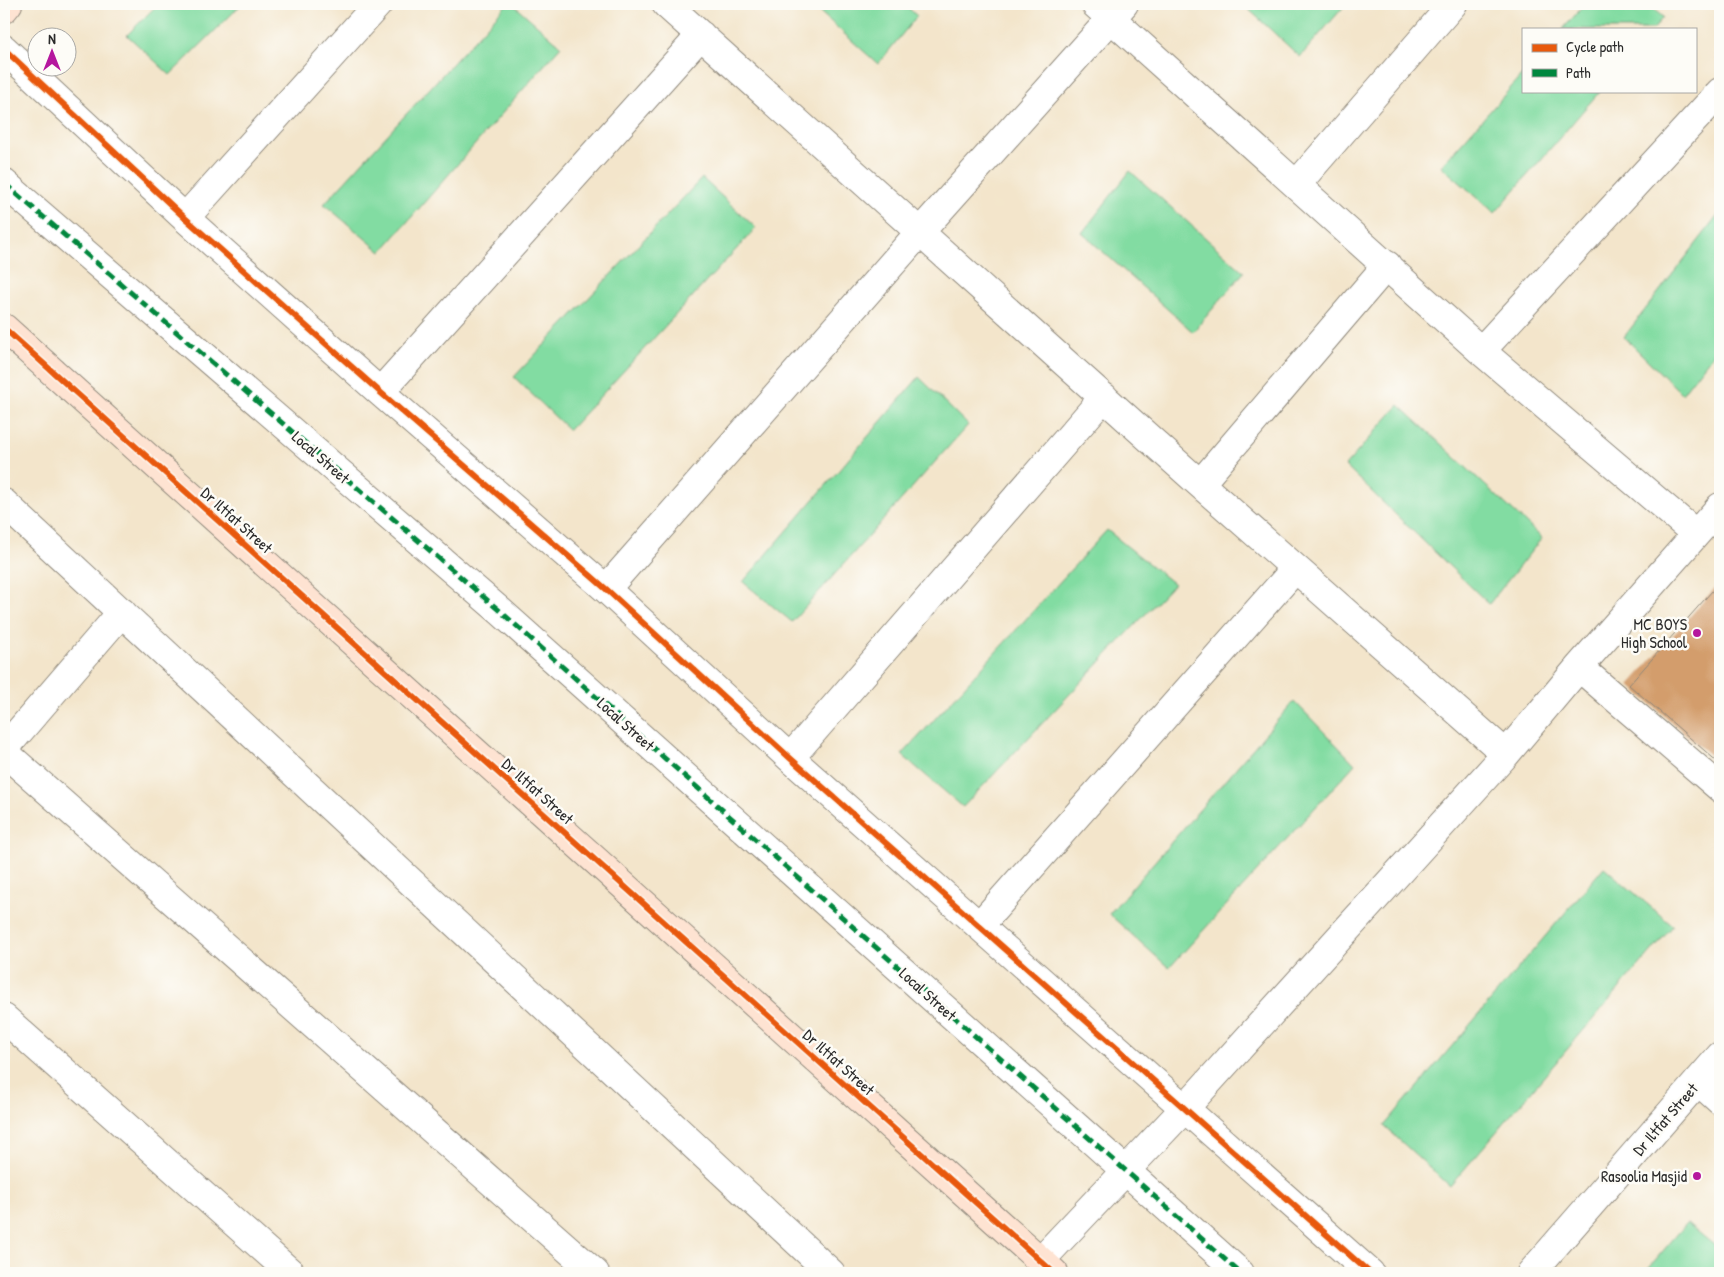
<svg xmlns="http://www.w3.org/2000/svg" width="1724" height="1277" viewBox="0 0 1724 1277" font-family="'Patrick Hand',sans-serif">
	<style>
		.park { fill: #82dca2; stroke: #568466 }
		.building { fill: #d39d6c }
		.lines { fill: none; stroke-linecap: round; stroke-linejoin: round }
		.street-casing { stroke: #8f887b; stroke-width: 30 }
		.secondary-casing { stroke: #8f887b; stroke-width: 30 }
		.street { stroke: #fff; stroke-width: 28 }
		.secondary { stroke: #fee3d2; stroke-width: 28 }
		.quiet { stroke: #00873e; stroke-width: 5; stroke-dasharray: 10 5; stroke-linecap: butt }
		.cycleway-casing { stroke: #fdfcf7; stroke-width: 9 }
		.cycleway { stroke: #e8590c; stroke-width: 6 }
		.poi-dot { fill: #b5179e; stroke: #fdfcf7; stroke-width: 2 }
		.labels { text-anchor: middle; stroke-width: 5; stroke-linejoin: round; paint-order: stroke }
		.street-label { font-size: 16px; fill: #2b2b2b; stroke: #fdfcf7 }
		.poi-label { font-size: 16px; fill: #2b2b2b; stroke: #fdfcf7; text-anchor: end }
	</style>
	<rect width="100%" height="100%" fill="#fdfcf7"/>
	<filter id="ink" filterUnits="userSpaceOnUse"><feTurbulence type="fractalNoise" baseFrequency=".02" numOctaves="2"/><feDisplacementMap in="SourceGraphic" scale="10" xChannelSelector="R" yChannelSelector="G"/><feConvolveMatrix kernelMatrix="1 2 1 2 8 2 1 2 1" color-interpolation-filters="sRGB"/></filter>
	<filter id="wash" filterUnits="userSpaceOnUse"><feTurbulence type="fractalNoise" baseFrequency=".0096" numOctaves="4" result="noise"/><feDisplacementMap in="SourceGraphic" scale="20" xChannelSelector="R" yChannelSelector="G"/><feGaussianBlur stdDeviation="1.12" result="paint"/><feColorMatrix in="noise" values="0 0 0 0 0 0 0 0 0 0 0 0 0 0 0 0 0 1.4 0 .05"/><feComposite in="paint" operator="in"/></filter>
	<g filter="url(#wash)">
		<rect width="100%" height="100%" fill="#f3e5cb"/>
		<!-- park -->
		<path class="park" d="M158,4H242L170,75L127,35Z
			M507,4H513L561,46L381,252L324,204Z
			M811,4H904L917,16L878,64Z
			M1243,4H1346L1300,57Z
			M1585,4H1647L1663,17L1654,29H1563Z
			M1523,74V91H1600L1495,213L1441,166Z
			M1130,171L1244,272L1193,332L1082,233Z
			M702,178L756,228L569,430L514,377Z
			M1720,213V345L1682,394L1624,337Z
			M919,377L968,425L792,622L743,582Z
			M1399,405L1542,538L1489,604L1345,466Z
			M1107,530L1174,584L963,807L902,755Z
			M1294,701L1355,764L1169,968L1109,914Z
			M1604,867L1673,926L1450,1186L1384,1126Z
			M1687,1223L1720,1250V1273H1644Z"/>
		<g id="blocks">
			<!-- building -->
			<path class="building" d="M1720,582V764L1629,685Z"/>
		</g>
	</g>
	<g filter="url(#ink)">
		<use href="#blocks" fill-opacity="0" stroke="#8f887b" stroke-width="1"/>
		<g class="lines">
			<!-- street casing -->
			<g class="street-casing">
				<path id="street" d="M666,4L1200,484L1506,754
					M1095,4L1481,351L1696,534
					M4,49L185,218L380,392L606,589L790,758L1370,1273
					M4,183L500,611L1240,1273
					M1297,184L1453,4
					M185,218L378,4
					M1481,351L1720,92
					M380,392L701,35
					M1200,484L1387,265
					M4,503L831,1273
					M606,589L920,232L1124,4
					M1579,667L1720,788
					M4,749L122,612
					M4,752L595,1273
					M790,758L1104,397
					M979,926L1295,569
					M4,1018L291,1273
					M1698,1081L1720,1101
					M1040,1261L1184,1109L1506,754L1579,667L1720,507
					M1531,1273L1720,1056"/>
			</g>
			<!-- secondary casing -->
			<g class="secondary-casing">
				<path id="secondary" d="M4,9L8,4
					M4,328L1054,1273"/>
			</g>
			<!-- street -->
			<use href="#street" class="street"/>
			<!-- secondary -->
			<use href="#secondary" class="secondary"/>
			<!-- quiet -->
			<path class="quiet" d="M4,183L500,611L1240,1273"/>
			<!-- cycleway casing -->
			<g class="cycleway-casing">
				<path id="cycleway" d="M4,49L185,218L380,392L606,589L790,758L1370,1273
					M4,328L1054,1273"/>
			</g>
			<!-- cycleway -->
			<use href="#cycleway" class="cycleway"/>
		</g>
	</g>
	<!-- markers -->
	<g class="poi-dot">
		<circle cx="1697" cy="633" r="5"/>
		<circle cx="1697" cy="1176" r="5"/>
	</g>
	<g class="labels">
		<!-- street labels -->
		<g class="street-label">
			<text transform="translate(321 457) rotate(41)" y="6">Local Street</text>
			<text transform="translate(237 520) rotate(42)" y="6">Dr Iltfat Street</text>
			<text transform="translate(626 724) rotate(42)" y="6">Local Street</text>
			<text transform="translate(538 791) rotate(42)" y="6">Dr Iltfat Street</text>
			<text transform="translate(928 994) rotate(42)" y="6">Local Street</text>
			<text transform="translate(839 1062) rotate(42)" y="6">Dr Iltfat Street</text>
			<text transform="translate(1665 1119) rotate(-49)" y="6">Dr Iltfat Street</text>
		</g>
		<!-- poi labels -->
		<g class="poi-label">
			<text x="1687" y="630">MC BOYS<tspan x="1687" dy="18">High School</tspan></text>
			<text x="1687" y="1182">Rasoolia Masjid</text>
		</g>
	</g>
	<!-- margin -->
	<rect width="1724" height="1277" fill="none" stroke="#fdfcf7" stroke-width="20"/>
	<!-- legend -->
	<rect x="1522" y="28" width="175" height="65" fill="#fdfcf7" stroke="#a9a8a5"/>
	<rect x="1532" y="44" width="25" height="8" fill="#e8590c" stroke="#a9a8a5"/>
	<text x="1566" y="52" font-size="15" fill="#2b2b2b">Cycle path</text>
	<rect x="1532" y="69" width="25" height="8" fill="#00873e" stroke="#a9a8a5"/>
	<text x="1566" y="78" font-size="15" fill="#2b2b2b">Path</text>
	<!-- north arrow -->
	<g transform="translate(52 52)"><circle r="24" fill="#fdfcf7" stroke="#a9a8a5"/>
	<path d="M0-4L9 19L0 12L-9 19Z" fill="#b5179e"/>
	<text y="-8" font-size="14" font-weight="bold" text-anchor="middle" fill="#2b2b2b">N</text>
	</g>
</svg>
